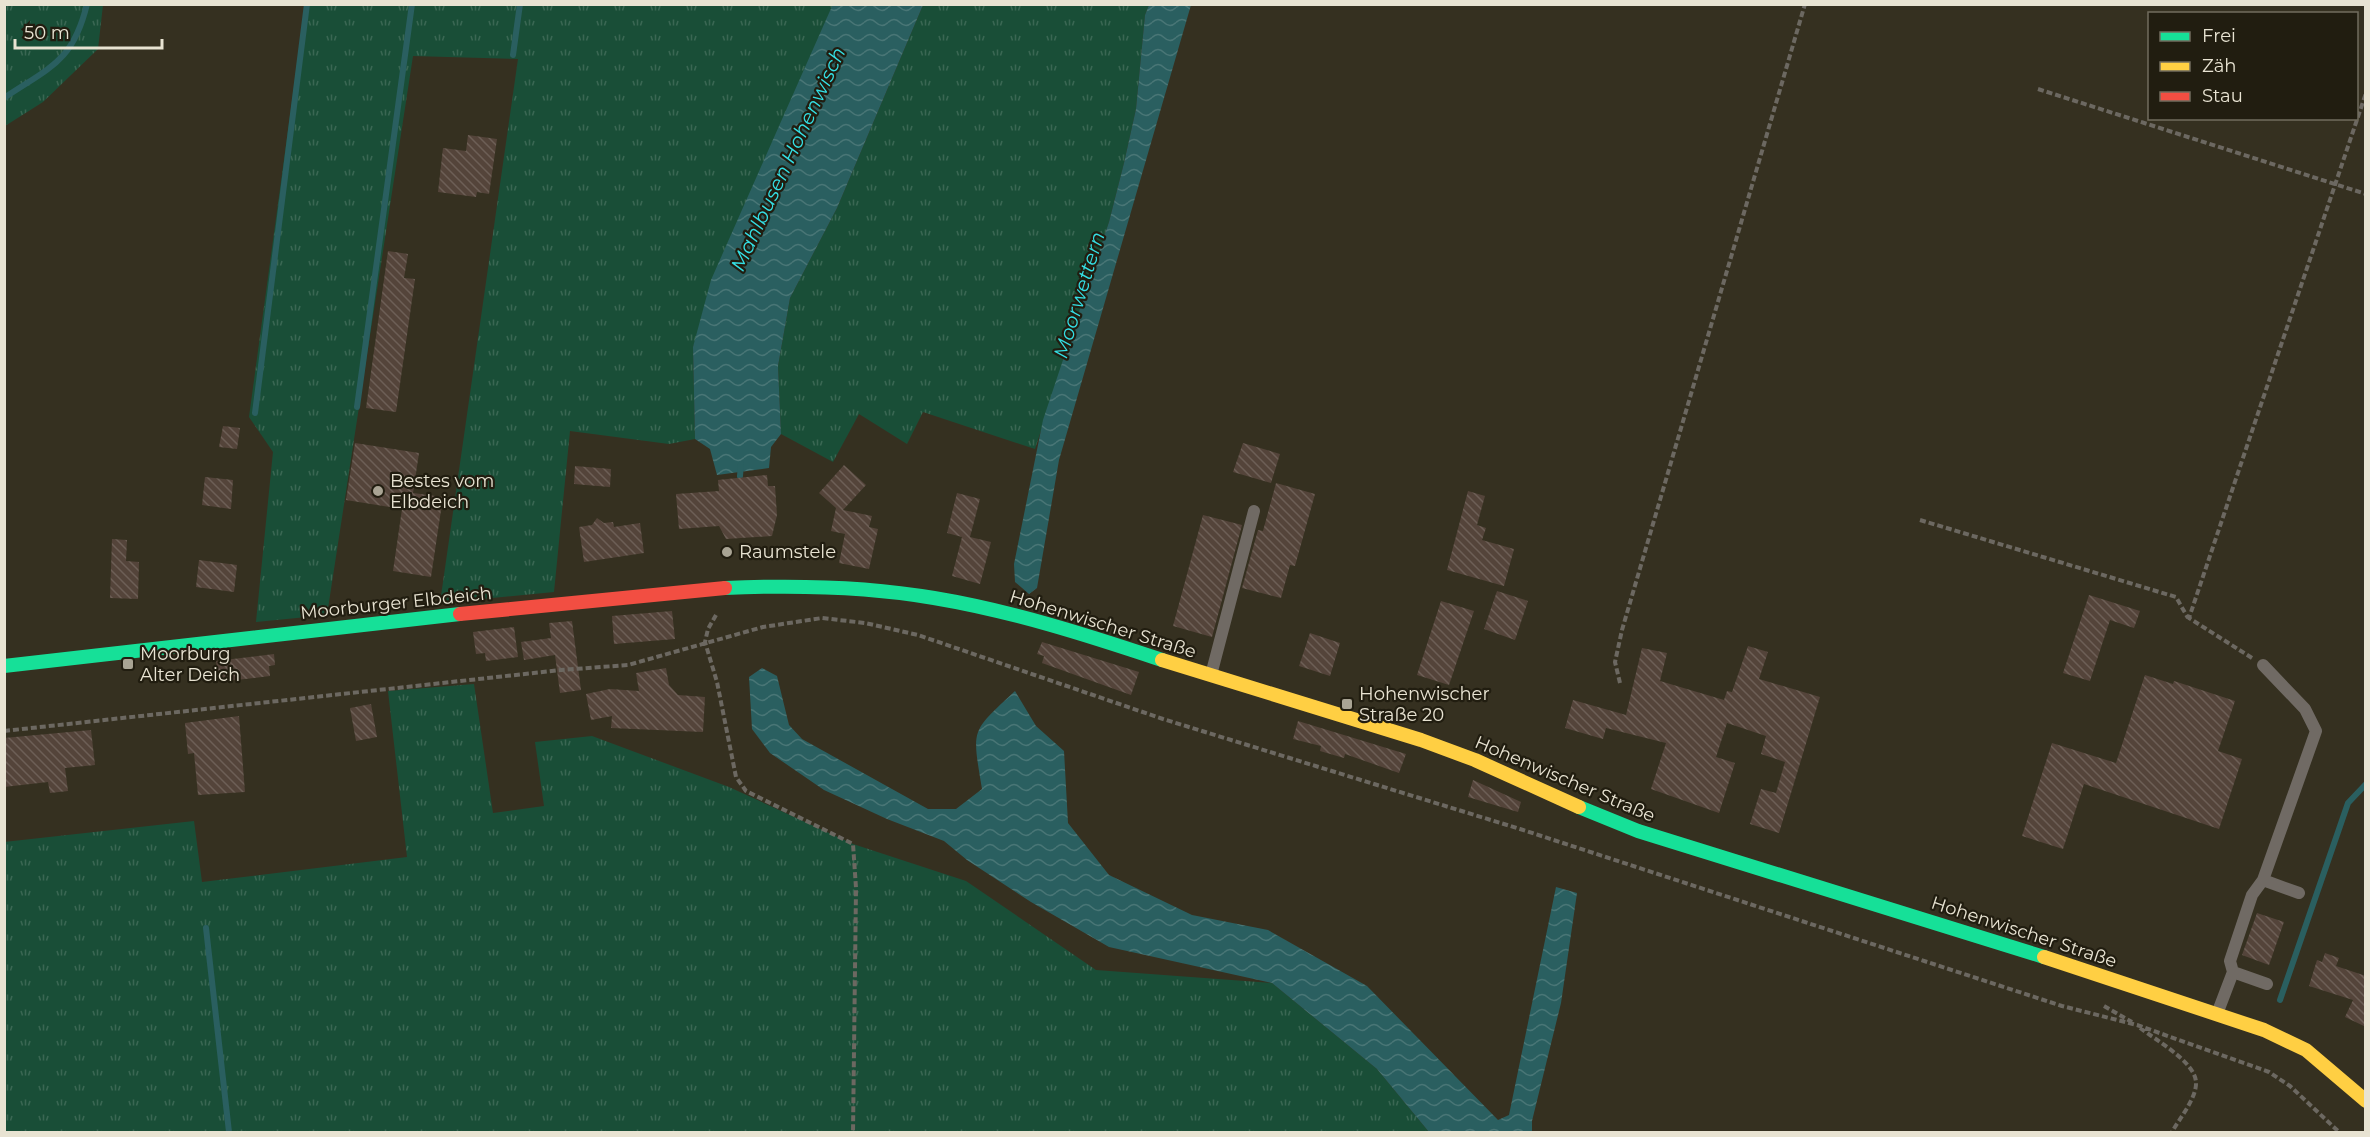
<svg xmlns="http://www.w3.org/2000/svg" width="2370" height="1137" viewBox="0 0 2370 1137" font-family="Montserrat,sans-serif">
	<style>
		.grass { fill: url(#grass-tufts) }
		.water { fill: url(#water-waves) }
		.lines { fill: none; stroke-linecap: round; stroke-linejoin: round }
		.stream { stroke: #2a5f60; stroke-width: 6 }
		.building { fill: url(#building-back-hatch) }
		.path { stroke: #6c6861; stroke-width: 4; stroke-dasharray: 6 3; stroke-linecap: butt }
		.lane { stroke: #706a64; stroke-width: 12 }
		.fast { stroke: #16e098; stroke-width: 14 }
		.slow { stroke: #ffcf43; stroke-width: 14 }
		.jam { stroke: #f24e42; stroke-width: 14 }
		.poi-dot { fill: #a9a494; stroke: #211d10; stroke-width: 2 }
		.labels { text-anchor: middle; stroke-width: 4.5; stroke-linejoin: round; paint-order: stroke }
		.poi-label { font-size: 18px; fill: #e8e3d2; stroke: #211d10; text-anchor: start }
		.street-label { font-size: 18px; fill: #e8e3d2; stroke: #211d10 }
		.water-label { font-size: 20px; font-style: italic; fill: #34dfe4; stroke: #211d10 }
	</style>
	<defs>
		<pattern id="grass-tufts" width="24" height="20" patternUnits="userSpaceOnUse" patternTransform="scale(1.5)"><rect width="24" height="20" fill="#194e37"/><path d="M3 7l-1-3M5 7V3M7 7l1-3M15 17l-1-3M17 17v-4M19 17l1-3" fill="none" stroke="#3a6753"/></pattern>
		<pattern id="water-waves" width="16" height="10" patternUnits="userSpaceOnUse" patternTransform="scale(1.5)"><rect width="16" height="10" fill="#2a5f60"/><path d="M0 5q4-4 8 0t8 0" fill="none" stroke="#497676"/></pattern>
		<pattern id="building-back-hatch" width="6" height="6" patternUnits="userSpaceOnUse" patternTransform="scale(1.5)"><rect width="6" height="6" fill="#54443a"/><path d="M-1 5l2 2M0 0l6 6M5-1l2 2" fill="none" stroke="#6d5f56"/></pattern>
	</defs>
	<rect width="100%" height="100%" fill="#353020"/>
	<!-- grass -->
	<path class="grass" d="M5,4L103,5L98,49L43,102L5,126Z
		M305,5H833L754,187L693,347L695,439L669,444L570,431L554,592L440,603L518,59L413,56L327,615L256,622L273,452L249,417Z
		M923,5H1149L1145,15L1136,109L1124,163L1109,222L1035,449L923,412L907,444L859,414L833,462L781,434L778,366L790,298L837,208Z
		M474,684L493,813L544,806L535,742L592,736L729,787L853,844L966,881L1096,970L1272,983L1377,1069L1429,1132H5L4,842L194,821L202,882L407,857L388,691Z"/>
	<!-- water -->
	<path class="water" d="M833,4L923,5L837,208L790,298L778,366L781,434L771,447L769,468L717,475L710,449L695,439L693,347L711,280Z
		M1149,5H1191L1059,460L1037,588L1029,594L1015,582L1014,564L1043,420L1109,222L1124,163L1136,109L1145,15Z
		M762,668L777,676L789,725L802,739L928,809H956L982,789C972,728 970,733 1015,691L1036,726L1064,751L1068,823L1109,875L1192,915L1268,930L1367,986L1498,1120L1509,1115L1556,887L1577,893L1561,1003L1532,1121V1132H1429L1377,1069L1272,983L1109,947L1031,902L967,860L944,841L887,819L824,790L770,753L752,729L749,677Z"/>
	<g class="lines">
		<!-- stream -->
		<path class="stream" d="M513,55L520,4
			M4,98C50,67 73,62 87,4
			M357,407L412,4
			M255,413L307,4
			M740,476L741,464
			M206,928L229,1132
			M2280,1000L2348,803L2366,784"/>
	</g>
	<!-- building -->
	<path class="building" d="M468,135L497,139L489,194L477,192L476,197L438,192L443,148L466,151Z
		M388,251L408,254L404,278L415,279L396,412L366,408Z
		M223,426L240,428L237,449L219,447Z
		M355,443L419,453L413,493L443,497L431,577L393,571L402,509L346,500Z
		M1243,443L1280,454L1271,483L1233,472Z
		M844,465L866,485L843,510L872,516L869,527L878,529L869,569L839,563L845,534L831,531L836,508L819,493Z
		M575,466L611,469L610,487L574,484Z
		M767,475L768,486H775L777,515L772,536L726,539L719,526L679,529L676,494L719,491L718,480Z
		M205,477L233,480L231,509L202,505Z
		M1276,483L1315,494L1295,566L1290,565L1281,598L1242,588L1258,530L1263,531Z
		M1468,491L1485,496L1477,525L1486,528L1482,540L1514,549L1504,586L1447,570Z
		M957,493L980,499L970,537L991,542L980,584L952,576L962,537L947,533Z
		M1203,515L1242,525L1212,637L1173,626Z
		M597,518L604,523L613,522L614,527L640,523L644,553L584,562L579,527L592,525Z
		M112,539L127,540L126,561L139,562L138,599L110,598Z
		M199,560L237,565L234,592L196,587Z
		M1497,591L1528,601L1515,640L1484,629Z
		M2089,595L2140,611L2134,628L2110,620L2090,681L2063,673Z
		M1441,601L1474,611L1449,685L1417,675Z
		M672,611L675,639L614,644L612,616Z
		M572,621L581,690L560,693L555,655L524,660L521,642L551,638L549,623Z
		M514,627L518,657L486,661L485,653L476,654L473,632Z
		M1310,633L1340,643L1330,676L1299,666Z
		M1042,642L1139,672L1131,695L1042,663L1044,656L1037,654Z
		M1748,646L1768,652L1759,679L1820,697L1779,833L1750,824L1761,789L1776,793L1785,762L1761,754L1766,736L1727,723L1716,757L1735,763L1719,813L1651,789L1666,743L1606,728L1603,739L1565,728L1573,700L1626,715L1642,648L1667,653L1660,681L1724,700L1727,691L1732,692Z
		M274,654L275,665L269,666L270,676L219,682L216,661Z
		M666,668L669,685L678,695L705,697L703,732L611,728L612,716L591,720L586,694L610,689L639,691L636,673Z
		M2145,675L2173,684L2174,681L2235,701L2218,751L2242,759L2219,829L2084,784L2063,849L2022,836L2052,743L2116,763Z
		M371,704L377,737L356,741L350,708Z
		M239,716L245,792L198,795L194,753L188,754L185,723Z
		M1298,721L1406,754L1399,773L1345,754L1344,758L1320,751L1321,746L1293,739Z
		M91,730L95,765L65,768L68,791L50,793L48,782L4,787V738Z
		M1473,780L1521,802L1518,812L1468,797Z
		M2257,913L2284,922L2269,965L2242,955Z
		M2325,953L2339,958L2336,966L2366,976V1027L2345,1017L2353,1000L2309,986L2317,960L2322,962Z"/>
	<g class="lines">
		<!-- path -->
		<path class="path" d="M2038,89L2366,194
			M1920,520L2176,597L2188,618
			M716,615L708,629L705,642L717,682L736,777L746,791L853,844L856,888L853,1132
			M2252,658L2189,618L2366,93
			M1620,683L1615,662L1622,630L1805,4
			M4,731L561,670L628,665L763,627L822,618L865,623L918,635L1163,719L1520,829L2062,1006L2137,1025L2269,1072L2290,1086L2339,1132
			M2104,1006L2132,1022
			M2140,1028C2156,1040 2195,1062 2196,1082C2197,1098 2179,1119 2172,1132"/>
		<!-- lane -->
		<path class="lane" d="M1211,675L1254,511
			M2263,880L2316,731L2305,709L2263,665
			M2233,972L2267,984
			M2217,1014L2233,972L2230,961L2252,895L2263,880L2299,893"/>
		<!-- fast -->
		<path class="fast" d="M725,588C795,585 865,586 934,598C1012,611 1087,635 1162,660
			M4,666L460,614
			M1579,807L1638,831L2044,957"/>
		<!-- slow -->
		<path class="slow" d="M1162,660L1421,740L1475,760L1579,807
			M2044,957L2264,1030L2306,1050L2366,1101"/>
		<!-- jam -->
		<path class="jam" d="M460,614L725,588"/>
	</g>
	<!-- markers -->
	<g class="poi-dot">
		<circle cx="378" cy="491" r="6"/>
		<circle cx="727" cy="552" r="6"/>
		<rect x="122" y="658" width="12" height="12" rx="3"/>
		<rect x="1341" y="698" width="12" height="12" rx="3"/>
	</g>
	<g class="labels">
		<!-- poi labels -->
		<g class="poi-label">
			<text x="390" y="487">Bestes vom<tspan x="390" dy="21">Elbdeich</tspan></text>
			<text x="739" y="558">Raumstele</text>
			<text x="140" y="660">Moorburg<tspan x="140" dy="21">Alter Deich</tspan></text>
			<text x="1359" y="700">Hohenwischer<tspan x="1359" dy="21">Straße 20</tspan></text>
		</g>
		<!-- street labels -->
		<g class="street-label">
			<text transform="translate(396 603) rotate(-6)" y="6">Moorburger Elbdeich</text>
			<text transform="translate(1103 624) rotate(17)" y="6">Hohenwischer Straße</text>
			<text transform="translate(1565 779) rotate(23)" y="6">Hohenwischer Straße</text>
			<text transform="translate(2024 932) rotate(18)" y="6">Hohenwischer Straße</text>
		</g>
		<!-- water labels -->
		<g class="water-label">
			<text transform="translate(788 159) rotate(-65)" y="7">Mahlbusen Hohenwisch</text>
			<text transform="translate(1079 295) rotate(-73)" y="7">Moorwettern</text>
		</g>
	</g>
	<!-- border -->
	<rect width="2370" height="1137" fill="none" stroke="#e8e3d2" stroke-width="12"/>
	<!-- legend -->
	<rect x="2148" y="12" width="210" height="108" fill="#211d10" stroke="#716c5e" stroke-width="1.5"/>
	<rect x="2160" y="32" width="30" height="9" fill="#16e098" stroke="#716c5e" stroke-width="1.5"/>
	<text x="2202" y="42" font-size="18" fill="#e8e3d2">Frei</text>
	<rect x="2160" y="62" width="30" height="9" fill="#ffcf43" stroke="#716c5e" stroke-width="1.5"/>
	<text x="2202" y="72" font-size="18" fill="#e8e3d2">Zäh</text>
	<rect x="2160" y="92" width="30" height="9" fill="#f24e42" stroke="#716c5e" stroke-width="1.5"/>
	<text x="2202" y="102" font-size="18" fill="#e8e3d2">Stau</text>
	<!-- scale -->
	<path d="M15 39v9h147v-9" fill="none" stroke="#e8e3d2" stroke-width="3"/>
	<text x="24" y="39" font-size="18" fill="#e8e3d2" stroke="#211d10" stroke-width="4.5" paint-order="stroke">50 m</text>
</svg>
